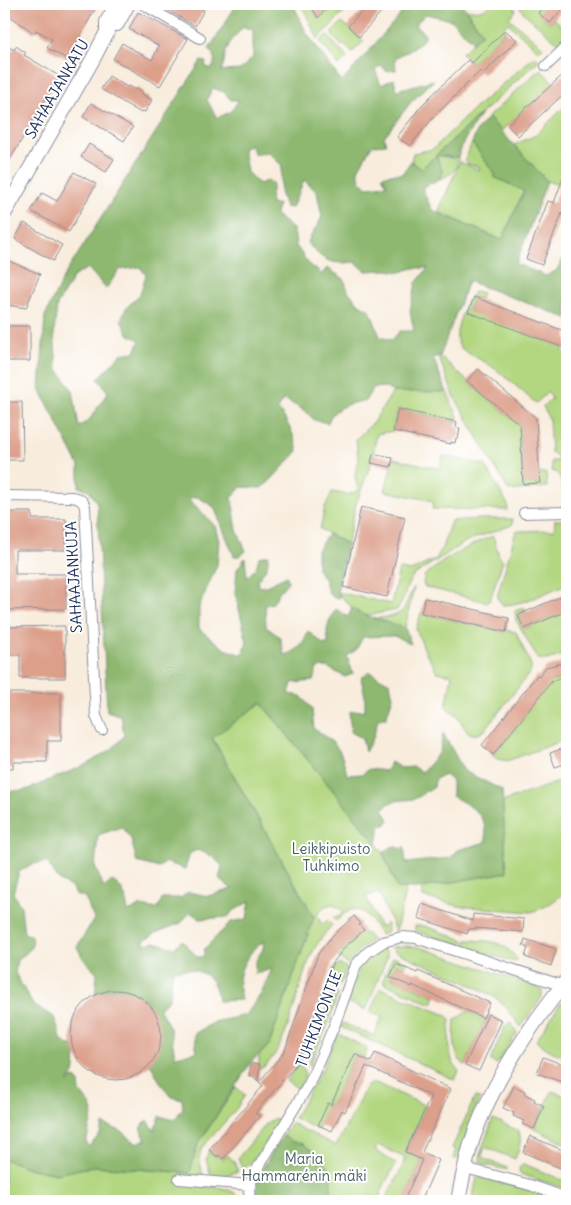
<svg xmlns="http://www.w3.org/2000/svg" width="571" height="1205" viewBox="0 0 571 1205" font-family="Delius,sans-serif">
	<style>
		.green { fill: #b3d781; stroke: #678370 }
		.forest { fill: #8eb86f; stroke: #547466; fill-rule: evenodd }
		.building { fill: #dc9f8a }
		.lines { fill: none; stroke-linecap: round; stroke-linejoin: round }
		.street-casing { stroke: #8a8e9d; stroke-width: 12 }
		.secondary-casing { stroke: #8a8e9d; stroke-width: 16 }
		.street { stroke: #fff; stroke-width: 10 }
		.secondary { stroke: #fff; stroke-width: 14 }
		.labels { text-anchor: middle; stroke-width: 4; stroke-linejoin: round; paint-order: stroke }
		.street-label { font-size: 15px; fill: #1b2f5e; stroke: #fff }
		.park-label { font-size: 15px; fill: #496168; stroke: #fff }
	</style>
	<rect width="100%" height="100%" fill="#fff"/>
	<filter id="ink" filterUnits="userSpaceOnUse"><feTurbulence type="fractalNoise" baseFrequency=".02" numOctaves="2"/><feDisplacementMap in="SourceGraphic" scale="10" xChannelSelector="R" yChannelSelector="G"/><feConvolveMatrix kernelMatrix="1 2 1 2 8 2 1 2 1" color-interpolation-filters="sRGB"/></filter>
	<filter id="wash" filterUnits="userSpaceOnUse"><feTurbulence type="fractalNoise" baseFrequency=".0096" numOctaves="4" result="noise"/><feDisplacementMap in="SourceGraphic" scale="20" xChannelSelector="R" yChannelSelector="G"/><feGaussianBlur stdDeviation="1.12" result="paint"/><feColorMatrix in="noise" values="0 0 0 0 0 0 0 0 0 0 0 0 0 0 0 0 0 1.4 0 .05"/><feComposite in="paint" operator="in"/></filter>
	<g filter="url(#wash)">
		<rect width="100%" height="100%" fill="#f8ecdc"/>
		<!-- green -->
		<path class="green" d="M301,4H310L318,18L331,4H352L318,39Z
			M490,4H512L516,10L509,18L543,47L539,51L508,23L503,27L505,30L472,63L462,53L482,33L466,9C476,11 483,12 490,4Z
			M518,4H546L539,13L550,23L555,19L567,32V34L558,43L524,13Z
			M342,22L364,41L352,53L344,44L342,46L332,35V32Z
			M327,35L347,58L339,66L320,41Z
			M535,56L539,60L436,155L452,158L458,156C459,169 452,175 439,179L443,171L421,169L411,161L413,153L433,149L477,106Z
			M540,69L554,83L501,131L488,117Z
			M567,104V167L560,186L547,181L514,145L536,135Z
			M472,143L495,174L494,177L524,190L502,240L438,212L460,162L479,170L480,167L468,164L465,160Z
			M477,291L482,293L480,299L474,297L468,311L562,347L567,359V491H562C561,481 562,474 552,471L551,461H558V456L551,453L549,420L543,406L552,399L548,392L536,403C521,391 506,376 491,366C482,359 470,356 461,348C449,336 466,303 474,292Z
			M440,356L467,381L520,425L523,484L539,483V473H546L547,487L509,491L454,396L439,358Z
			M437,391L447,392L458,417L457,422L398,409L393,431L377,434L371,463L356,504L347,544L320,529L325,507L332,492L348,495L358,490L355,476L358,457L356,439L372,424L393,392Z
			M443,456L485,465L508,505V510L432,509L433,501L385,491L393,458L440,469Z
			M479,519H513L512,525L467,541L414,575C405,584 406,599 397,610L364,616L352,608L337,592L391,604L399,569L411,571L436,559L442,548L451,521Z
			M555,520H567V584C548,591 524,605 503,605L498,599V593L516,531L554,530Z
			M493,536L499,556L503,560L490,600L486,602L425,587L423,583L425,575L448,558L476,543Z
			M414,587L405,628L373,619C408,614 399,616 414,587Z
			M524,607L526,611L518,615L524,629L567,611V654L546,660L538,659L516,620L515,611Z
			M421,613L505,632L506,630L516,632L531,665V671L484,731C470,740 465,729 459,718C457,714 450,711 446,707L452,675L437,672L425,651L416,629Z
			M567,677V739L507,761L497,759L493,755L550,682Z
			M261,703L377,844L383,853L397,888H406L396,931H395L379,893L366,896L379,926L382,927L386,923L388,929L387,932L381,935C374,926 363,903 349,911C344,913 340,918 336,921L333,918L338,917L344,911L332,904L325,906L317,915L322,925L327,920L332,925C324,935 316,944 311,956C296,987 289,1053 259,1070V1056L269,1045L314,917L212,737Z
			M567,779V891C555,900 545,909 530,912L458,906L423,897L421,888L507,872L502,802Z
			M415,926H425L464,940L463,945L415,931Z
			M361,932L367,934L372,940L359,951L349,965L337,956Z
			M467,940C489,941 505,940 517,960L516,962L510,961L466,947Z
			M406,946L420,947L537,987L542,991V997L521,1027L506,1007L496,998L478,988L395,951L391,947Z
			M381,948L387,952V957L366,1010L346,1002C356,974 356,967 381,948Z
			M395,957L407,962L405,967L396,964L390,977L435,996L432,1004L384,983C383,974 389,966 392,958Z
			M340,964L347,968L341,983L335,987L331,986L329,983L334,967Z
			M380,988L446,1015L450,1019C450,1035 446,1060 459,1071L455,1080L341,1027L343,1023L374,1036L382,1017L370,1012Z
			M335,994H338L328,1024L310,1066L309,1062L331,996Z
			M567,1000V1058L551,1051L536,1041L560,1004Z
			M468,1011L486,1019L465,1065C452,1056 454,1035 455,1020Z
			M511,1022L517,1033L497,1064L491,1061V1059L505,1026Z
			M337,1035H341L366,1048L367,1050L364,1058L355,1054L331,1105L328,1104L318,1130L294,1118L322,1069Z
			M301,1064L305,1074L299,1089L286,1081L298,1065Z
			M371,1083H376L426,1106L405,1152L422,1160L404,1201H385C391,1186 401,1174 405,1158L378,1145L375,1150L396,1164L385,1183L378,1201H254L259,1174L291,1123L336,1146L366,1087Z
			M236,1087L245,1095L236,1109L201,1149L199,1158L203,1176L189,1175L188,1185C206,1188 232,1183 242,1201H4V1159L32,1169L57,1174L94,1166L189,1173L198,1144Z
			M552,1091L567,1097V1144L534,1129Z
			M475,1097L480,1098L474,1111L458,1159H455L453,1157L456,1150L452,1148Z
			M274,1119L279,1121C269,1138 260,1157 242,1169L238,1158L268,1122Z
			M493,1119L519,1131C522,1142 519,1149 515,1159L485,1147L482,1156L485,1159L508,1168L507,1170L486,1165L480,1162L481,1151Z
			M209,1150L216,1157L218,1155L223,1159L227,1155L233,1160L238,1171L224,1176H211L206,1159Z
			M524,1164L567,1182V1189L520,1174L519,1168Z
			M477,1177L527,1189L564,1201H472Z"/>
		<!-- forest -->
		<path class="forest" d="M237,4H293L306,32L342,82L406,8L408,4H462L482,33L473,42L451,20L426,14L415,24L426,36L418,45L395,58L396,70L386,71L381,65L375,70L381,85L394,79L397,90L434,80L411,102L384,137L386,144L372,145L358,170L360,181L368,187L387,185L382,176L391,174H402L411,161L421,169L481,114L465,139L458,156L452,158L447,156H436L443,172L439,179L422,188L432,210L502,240L524,191L494,177L495,174L472,143L477,130L488,117L547,181L516,264L546,276L557,270L562,260L567,266V318L468,281L440,356L433,358L447,392H393L384,387L373,388L365,401C349,403 333,407 328,423L314,420L305,411L284,399L278,409C288,422 294,435 298,451L269,482L261,488L241,487L232,498L237,530L246,551L240,556H234L214,507L198,497L188,498L215,526L219,541L217,565L199,607V629L225,649L242,655L247,642L235,593L237,569L245,558L247,577L256,568L259,557L269,555L267,567L257,581L259,587L266,586L287,576L288,582L279,592L273,603L265,605L266,627L280,637L284,655C298,651 303,644 308,631L324,645L329,642C324,631 329,619 336,609L348,617L352,608L361,614L405,628L411,644L394,636L363,637L356,650L347,656L353,674L345,677L327,667L317,668L313,681L292,683L289,694L301,696L312,709L314,729C336,742 342,750 347,775L362,774L369,769L386,771L391,762L400,768L413,767L422,772L440,752L443,733L464,771L502,790L507,872L421,888H397L383,853L393,846L402,849L404,846L406,863L451,858L458,850L486,842C487,814 474,808 452,796V781L445,775L435,779L434,787L429,791H425C417,803 404,798 392,802C389,803 385,807 383,809L389,820L385,825L380,826L377,844L261,703L212,738L314,917L269,1045L251,1062L198,1144L190,1173L94,1166L57,1174L32,1169L4,1159V792L26,790L87,764L112,749L124,736L121,716L107,711L97,503L89,490L79,487V466L40,389L45,316L64,276L201,61L206,62L205,66L212,69C216,60 215,55 209,49ZM243,27L253,29V57L240,70L221,71C224,65 224,61 225,55C227,44 236,35 243,27ZM212,88L224,92L231,100H239L230,112L217,118L207,100ZM251,145L255,155L268,152L282,166L280,192L285,207L292,208L304,180L317,192L322,217L307,243C324,261 330,265 355,262L366,271L386,270L401,272L413,268H428L416,283L410,311L414,331H400L392,340L380,337L370,310L359,304L348,291L344,279L327,268L321,275L318,270L311,267L296,246L294,230L276,215L278,204L272,205L270,200L273,184L267,181L259,184L247,172L243,148ZM140,267L146,275L140,294L126,308L121,320L129,335L140,340L135,352L121,354L98,379L108,392L90,419L79,427L73,391L57,368L54,333L57,305L74,276L88,268L106,289L119,270ZM122,827L131,839L137,862L159,868L165,862L185,869L190,853L197,850L212,856L222,866L219,879L232,889L208,896L188,892L181,898H163L157,909L141,906L128,912C126,899 124,887 112,881L104,888L95,867L98,835ZM47,862L59,881L71,887L77,896H84L94,919L77,947L83,958L97,973L93,1021V1039L99,1055H126L144,1052L161,1084L172,1097L182,1099L183,1108L174,1120L160,1116L154,1131L148,1120L140,1128L146,1140L135,1143L121,1131L103,1124L100,1134L90,1146L86,1143L93,1112L91,1106L80,1092L79,1083L75,1078L71,1079L69,1083L67,1082C69,1080 72,1078 73,1075C76,1071 76,1054 75,1048L62,1041L54,1017L33,1005L15,973L17,960C26,953 35,949 32,936L24,933L21,907L13,893L19,872L32,864ZM250,901L247,919L231,922L205,948L203,957H197L182,940L174,948L155,942L144,944V940L158,932L181,923L190,912L200,919L228,917L232,912ZM264,941L263,949L255,962V974L272,969L261,994L246,1015L214,1022L194,1034L197,1052L175,1056L170,1028L159,1008L169,999L173,970C197,967 216,973 218,1001L241,1000C240,994 238,986 239,980C241,963 251,950 264,941Z
			M328,534L347,544L337,592L340,597L335,599L328,592L325,580L317,569V550Z
			M369,672L390,683L393,697L386,718L378,719L373,738L365,752L362,738L351,732L349,712L365,710V696L361,678Z
			M283,1136L291,1141L304,1144L323,1160L330,1169L332,1201H254L259,1174Z"/>
		<g id="blocks">
			<!-- building -->
			<path class="building" d="M10,4H98L67,59L47,48L52,39L36,30L34,33L4,12Z
				M157,4H193L204,10L195,26Z
				M310,4H331L318,18Z
				M369,4H388L359,37L348,26Z
				M546,4H567L550,23L538,13Z
				M138,12L188,39L160,86L113,59L122,43L152,60L159,46L129,29Z
				M505,30L517,40L483,74L480,71L433,118L410,146L397,137L422,105L468,60L472,63Z
				M4,44L14,50L16,46L26,53L24,55L59,76L4,170Z
				M567,71V91L518,136L507,125Z
				M109,76L127,87L128,86L136,90L137,88L143,92L142,94L152,100L145,112L143,111L141,113L101,89Z
				M91,103L133,127L124,141L83,117Z
				M89,144L114,159L106,172L81,157Z
				M566,169L567,209L564,208L542,265L526,259L548,201L554,203Z
				M74,172L96,184L69,232L31,211L42,193L57,201Z
				M24,223L62,245L53,261L15,239Z
				M4,259L40,274L26,308L6,305L8,300L4,299Z
				M474,297L567,332V349L468,312Z
				M4,326H30V361H4Z
				M478,369L536,418L540,483L523,484L520,425L467,381Z
				M4,402H22L23,460H4Z
				M398,409L457,422L456,427L460,428L458,439L456,438L455,443L451,442V444L393,431Z
				M373,454L393,458L391,467L371,463Z
				M361,507L405,517L387,597L343,587Z
				M4,512H32V519H66V550H15V574H66V609L4,610Z
				M567,594V611L524,629L518,615Z
				M425,598L494,614V615L509,618L506,632L421,613Z
				M65,626V678H20V655H4V627Z
				M567,662V677L552,681L493,755L482,745L537,675L539,676L546,667Z
				M4,693H61V741H47V762H13V768H4Z
				M567,747V763L555,767L550,753Z
				M422,904L473,921V914L524,919L523,932L474,928V929H469L467,934L418,918Z
				M354,916L361,924L359,925L364,930L344,948L332,964L299,1061L255,1113L260,1116L223,1159L218,1155L217,1157L209,1150L263,1086L259,1082L281,1056L285,1050L318,954L332,936Z
				M525,939L556,949L551,966L525,957L528,948L523,946Z
				M396,964L417,973L418,971L490,1003L483,1018L412,985V987L390,977Z
				M71 1035a45 45 0 1 1 90 0a45 45 0 1 1-90 0Z
				M488,1014L502,1020L479,1071L465,1065Z
				M375,1053L451,1089L422,1152L439,1160L421,1201H404L422,1160L405,1152L431,1096L366,1066L345,1112L342,1110L332,1131L318,1125L328,1103L331,1105L355,1054L371,1062Z
				M543,1057L567,1066V1084L537,1073Z
				M251,1063L260,1064L258,1081L253,1076H249Z
				M514,1086L525,1091L524,1094L535,1099L534,1101L544,1106L534,1129L522,1124L524,1121L513,1116L514,1113L503,1108Z
				M530,1136L567,1152V1171L523,1152Z"/>
		</g>
	</g>
	<g filter="url(#ink)">
		<use href="#blocks" fill-opacity="0" stroke="#8a8e9d" stroke-width="1"/>
		<g class="lines">
			<!-- street casing -->
			<g class="street-casing">
				<path id="street" d="M143,4L200,38
					M546,66L567,46
					M4,496L71,497C79,498 83,500 85,507L96,716L102,730
					M524,513L567,512
					M465,1168L530,1185L567,1198
					M179,1179L250,1185
					M250,1201L249,1189L253,1176L309,1084L334,1026L356,965L368,952L383,942L402,937L416,938L567,987"/>
			</g>
			<!-- secondary casing -->
			<g class="secondary-casing">
				<path id="secondary" d="M117,24L128,4
					M4,214L93,59L107,32V22L117,4
					M458,1201C462,1180 466,1158 473,1138C494,1079 528,1028 567,980"/>
			</g>
			<!-- street -->
			<use href="#street" class="street"/>
			<!-- secondary -->
			<use href="#secondary" class="secondary"/>
		</g>
	</g>
	<g class="labels">
		<!-- street labels -->
		<g class="street-label">
			<text transform="translate(57 89) rotate(-60)" y="5">SAHAAJANKATU</text>
			<text transform="translate(74 577) rotate(-93)" y="5">SAHAAJANKUJA</text>
			<text transform="translate(319 1019) rotate(-69)" y="5">TUHKIMONTIE</text>
		</g>
		<!-- park labels -->
		<g class="park-label">
			<text x="331" y="854">Leikkipuisto<tspan x="331" dy="17">Tuhkimo</tspan></text>
			<text x="304" y="1164">Maria<tspan x="304" dy="17">Hammarénin mäki</tspan></text>
		</g>
	</g>
	<!-- margin -->
	<rect width="571" height="1205" fill="none" stroke="#fff" stroke-width="20"/>
</svg>
